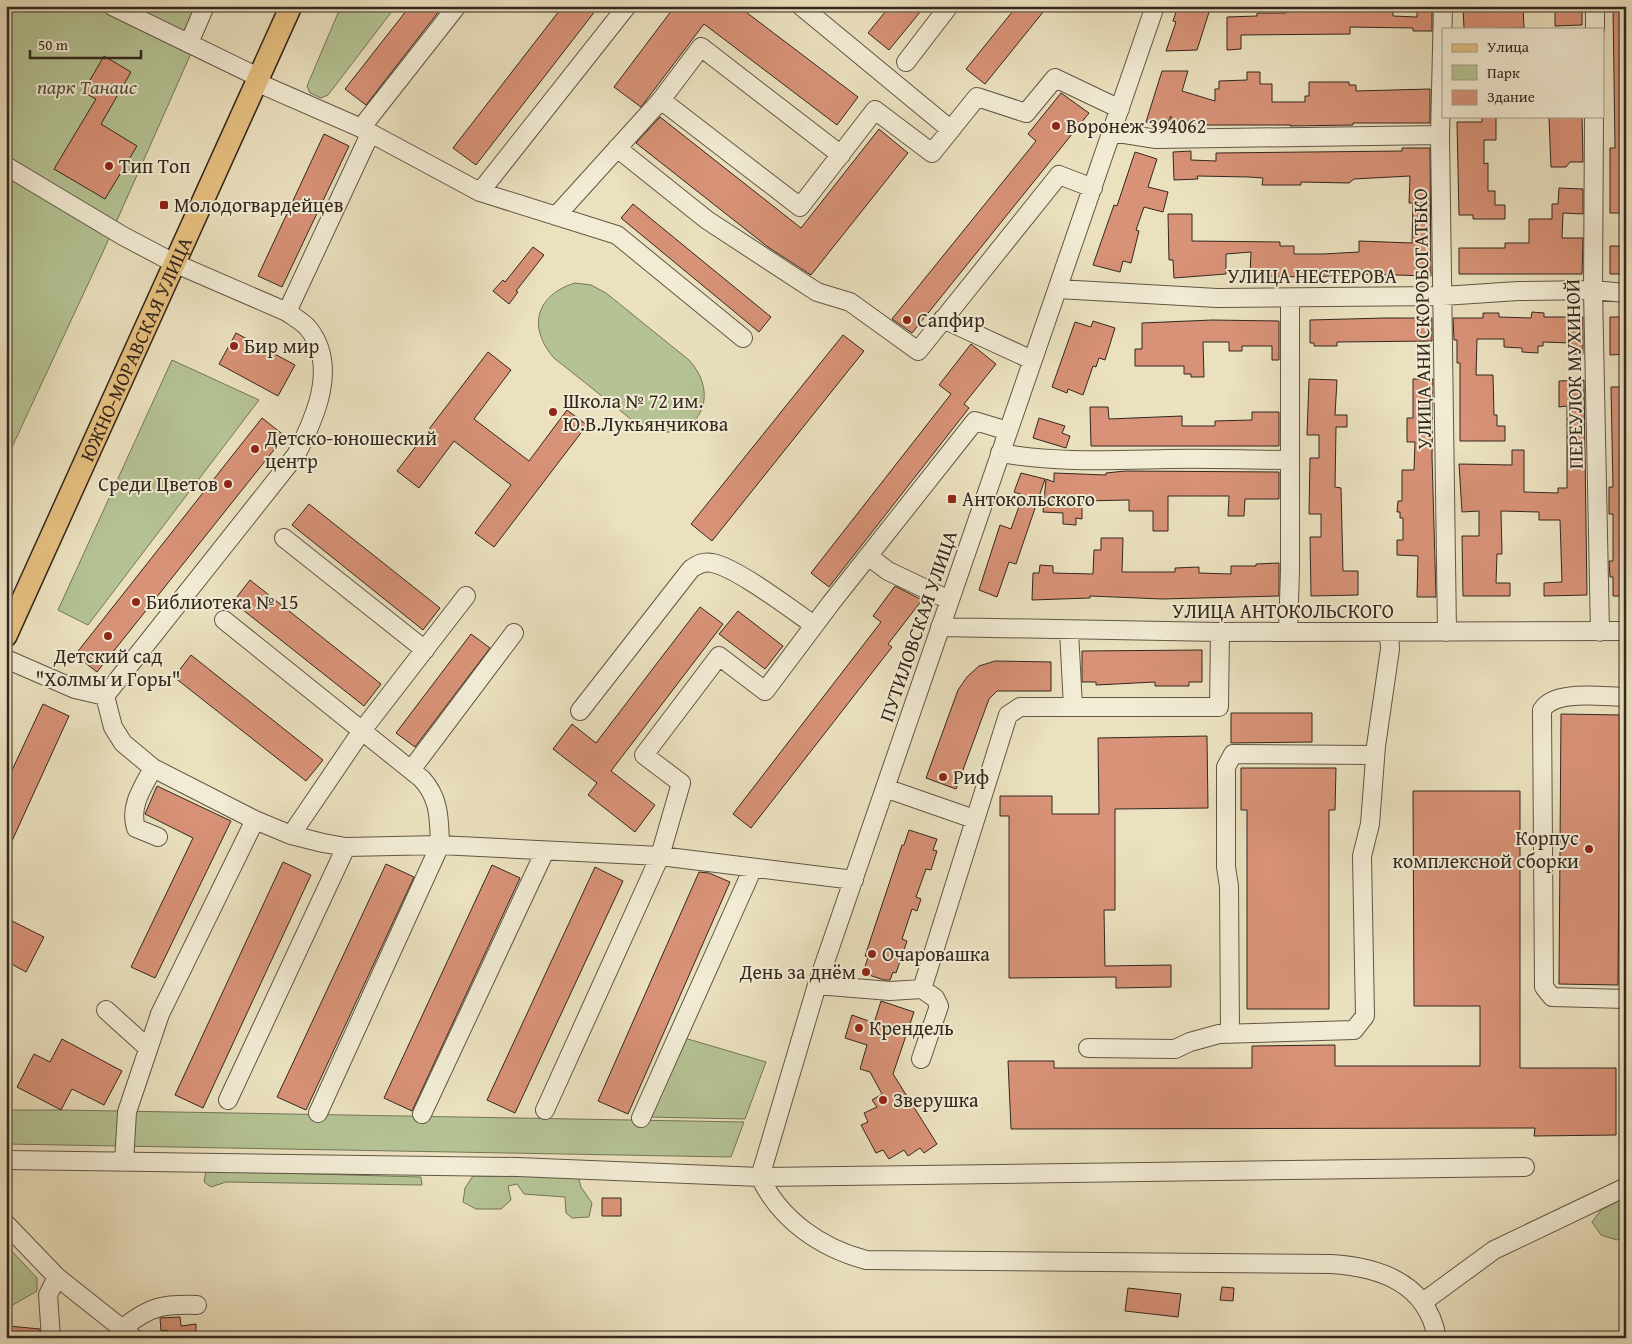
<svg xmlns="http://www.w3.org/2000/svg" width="1632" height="1344" viewBox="0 0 1632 1344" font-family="'Gentium Book Plus',serif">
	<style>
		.green { fill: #b5c394; stroke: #747559 }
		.building { fill: #d89277; stroke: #33271e }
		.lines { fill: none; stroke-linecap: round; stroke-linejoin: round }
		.minor-casing { stroke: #615646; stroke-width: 20 }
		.major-casing { stroke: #33271e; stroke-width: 24 }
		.minor { stroke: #f2ecd5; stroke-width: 18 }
		.major { stroke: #e6c080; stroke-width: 21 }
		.poi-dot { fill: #8f2418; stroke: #f2ecd5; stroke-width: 2 }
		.labels { text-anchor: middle; stroke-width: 4; stroke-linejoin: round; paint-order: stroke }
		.park-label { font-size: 20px; font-style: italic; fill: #544e3c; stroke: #f2ecd5 }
		.poi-label { font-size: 20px; fill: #33271e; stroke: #f2ecd5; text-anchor: start }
		.street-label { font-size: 20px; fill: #33271e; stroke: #f2ecd5 }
	</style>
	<rect width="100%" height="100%" fill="#ebe1bf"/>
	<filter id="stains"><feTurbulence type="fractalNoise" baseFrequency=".004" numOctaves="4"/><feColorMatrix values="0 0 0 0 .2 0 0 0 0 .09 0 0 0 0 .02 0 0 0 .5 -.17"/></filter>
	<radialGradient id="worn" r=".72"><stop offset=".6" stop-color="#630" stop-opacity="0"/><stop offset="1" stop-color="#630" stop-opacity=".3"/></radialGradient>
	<!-- green -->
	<path class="green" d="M6,6H212L102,254L6,460Z
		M341,6H396L328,95L321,98L310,93L307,86Z
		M575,283L591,285L606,293L689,360C727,402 688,452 637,424L554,358C527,327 536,295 575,283Z
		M172,360L259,400L88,625L58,610Z
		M681,1037L766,1062L745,1119L646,1117Z
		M6,1110H61L744,1122L731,1157L6,1144Z
		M206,1171L421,1177L422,1185L226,1182L211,1187L204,1182Z
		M473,1176H578L581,1187L592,1203L589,1217L572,1218L566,1213L565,1197L524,1194L517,1184L508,1186L511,1200L501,1209H476L463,1202L465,1188Z
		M1622,1199H1626V1235L1617,1240L1601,1235L1592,1222L1601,1210Z
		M6,1245L37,1278V1291L6,1309Z"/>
	<!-- building -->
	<path class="building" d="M410,6H443L366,105L345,89Z
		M563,6H599L476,165L453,148Z
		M675,6H738L858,97L837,125L704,24L641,107L614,87Z
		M890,6H925L889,50L868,33Z
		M1017,6H1048L985,84L966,69Z
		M1178,6H1211L1197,50L1166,51L1176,22L1173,21Z
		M1286,6H1393V16L1417,17V6H1432V31H1413V28L1350,27V34L1241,35V49L1227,50V17L1257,16V13H1286Z
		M1463,6H1523L1524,28L1464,29Z
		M1555,6H1582V25L1555,26Z
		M1613,6H1626V213H1610V148H1615Z
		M104,56L131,72L101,124L137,146L105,199L54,169L96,99L83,92Z
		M1162,71H1188L1182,91L1215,101V89H1219V81L1247,80V72H1260V84H1272V102H1305V96H1309V82H1349V85H1356V91L1430,89V123H1353V125L1290,126L1291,125H1201L1171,127V116L1165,128L1146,122Z
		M1061,93L1089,113L912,333L892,319L1036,141L1028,134Z
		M1482,116H1496V140H1484V164L1488,163V191H1495V205H1505V219H1473V215H1459L1457,122H1482Z
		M1582,116L1583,162H1570L1566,167H1551L1549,117Z
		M660,117L801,228L879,129L908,153L811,275L768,247L636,143Z
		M324,134L349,146L282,287L258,276Z
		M1402,148H1430L1431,276L1359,274L1313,277L1250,276L1251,252L1226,254V274L1174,278L1173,260H1169L1168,214H1192V241L1280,242V246H1294V254H1323L1359,252V241L1412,243L1413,203H1409L1410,176L1354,179L1349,183L1301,182V185H1262L1263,178L1249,177L1197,176L1198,179L1174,180L1173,152L1191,151V160L1216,161V153L1402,151Z
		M1135,152L1157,159L1148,187L1168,192L1163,212L1144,207L1136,230L1139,231L1131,263L1123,261L1120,272L1093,265L1114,205L1117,206Z
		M1559,188L1583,189V214L1563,213L1562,238H1583L1582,274H1459V248H1505V243H1529V219H1552V204H1558Z
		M633,204L771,317L759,332L621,218Z
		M1610,246H1626V274H1610Z
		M533,247L544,255L516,291L518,292L509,304L493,291L503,280L505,282Z
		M1532,312L1544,313V317H1583V354H1571V343L1543,342V346H1538V353L1522,352V348L1504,347V339H1477L1476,375H1493L1494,415H1497V426H1505V441H1460V363H1457V340H1454L1453,318H1483V313H1499V317L1531,318Z
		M1610,317H1626V354L1610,355Z
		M1385,318H1432V341L1337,342V346H1314V343H1310V320Z
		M1212,320L1279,321V360H1272V346H1242V351H1229V342H1203L1204,377H1191V374H1184V366H1135V349H1142V323Z
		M1093,321L1115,328L1105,360L1099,358L1096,367L1093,366L1083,395L1068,389L1067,393L1052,387L1075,322L1091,327Z
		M236,333L295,365L278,396L219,364Z
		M843,335L864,351L712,541L691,524Z
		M971,344L996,364L964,404L969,408L829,587L811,573L951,394L939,385Z
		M488,352L511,370L474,419L529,461L567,410L587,425L494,547L475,533L511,485L454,441L419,488L397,471Z
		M1309,379L1337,380L1335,415H1347V427H1336L1335,487L1341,488L1343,571H1358V595L1311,596L1310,537H1321V514H1309L1310,458H1319V435H1307Z
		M1413,379H1433L1432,456L1436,597H1417L1418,556L1397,555V540H1403V518H1400V512H1397L1398,501H1402V470H1414L1415,442H1407V418H1413Z
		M1584,380L1587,595L1544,596V583L1562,582L1560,520H1539V512L1501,511L1502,554H1497L1496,583H1510V596H1463L1462,536H1479V511L1462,512L1459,464L1512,465V450H1524V492L1558,493V488H1567V406L1559,407V381Z
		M1611,387H1626V596H1613V577H1610L1609,561H1613V514H1609V487H1613Z
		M1090,407H1108L1109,419L1182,416V426H1215V421L1252,420V412H1279V446H1091Z
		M262,418L285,436L97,672L75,655Z
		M1039,418L1065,426L1062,433L1070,436L1066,448L1033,438Z
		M1125,471L1279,472V499H1245L1244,516H1228L1229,496H1168V531H1153V511H1129V500L1082,501V519L1076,518V525L1063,524V513L1043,512L1046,479L1054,482V473L1106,475V473Z
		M1021,473L1045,479L1016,564L1009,562L997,597L979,590L1000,525L1011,529L1023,495L1014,492Z
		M309,504L440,608L423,630L292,525Z
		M1101,538H1123L1122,572H1175V568L1199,567V573L1231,574V566H1256V564L1279,563V596L1162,599L1090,596V598L1032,600L1033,573H1039L1040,565L1053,566V573L1093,574L1094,550H1101Z
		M250,580L381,684L364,706L233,602Z
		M895,586L922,600L888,644L892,647L751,828L733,814L881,622L873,616Z
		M700,607L723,624L611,771L655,805L635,832L588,795L597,783L553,749L572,724L596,743Z
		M738,611L783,646L765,669L719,634Z
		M471,634L490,648L415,747L396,733Z
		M1202,650V682H1189V686H1155V682L1096,685V682H1082V651Z
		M191,655L323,760L306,781L174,677Z
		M995,661L1051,662V691H997L989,699L956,789L926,778L958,690L967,677L979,666Z
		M43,704L69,716L6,854V783Z
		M1231,713H1312V742L1231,743Z
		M1561,714L1620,715L1618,985L1559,984Z
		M1207,736L1208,808L1115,809V910H1104L1105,966L1171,965V987L1116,988V977L1009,978V816H1000V796H1052V814H1099L1098,738Z
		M1241,768H1336L1335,810H1329V1009H1247V810H1241Z
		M157,786L231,821L155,978L131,967L193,838L145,814Z
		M1413,791H1520V1068H1616V1135L1534,1136L1535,1128L1011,1129L1008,1061H1054V1068H1252V1046L1335,1045V1066H1480V1006H1414Z
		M909,830L937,839L933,850L937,851L931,870L926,869L916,897L921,899L917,911L912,909L902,939L907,941L896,973L893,972L890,980H884L863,973L868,957L865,956L902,845H904Z
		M283,862L311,875L203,1108L175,1095Z
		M386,864L414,877L306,1110L277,1097Z
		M492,865L520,878L412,1111L384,1098Z
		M595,867L623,881L515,1113L487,1100Z
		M699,872L709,873L730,882L628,1114L598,1101Z
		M6,918L44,937L26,972L6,961Z
		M881,1001L914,1012L893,1074L937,1144L924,1153L920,1148L908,1156L904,1150L889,1159L883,1150L876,1153L861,1125L868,1122L864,1113L877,1107L872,1100L882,1094L870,1072L860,1069L867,1045L845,1038L852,1015L874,1023Z
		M62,1039L122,1071L104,1105L72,1089L61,1110L17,1087L34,1054L50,1062Z
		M602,1198H621V1216H602Z
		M1222,1287L1234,1288L1233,1301L1220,1300Z
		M1128,1288L1181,1294L1178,1317L1125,1311Z
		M180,1317L181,1326L196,1324V1338H168L167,1330L161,1331L160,1318Z
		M9,1326L40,1329V1338H7Z"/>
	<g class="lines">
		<!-- minor casing -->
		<g class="minor-casing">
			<path id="minor" d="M112,6L258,77
				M801,6L951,130
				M1443,6L1440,135L1447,632
				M1595,29V6
				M189,43L205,6
				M906,62L949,6
				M256,82L361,128L480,192L617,235L743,338
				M661,100L800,207L875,110L932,153L977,97L1026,113L1055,78L1120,109
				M1594,116L1593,290L1600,632
				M361,128L457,6
				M1112,132L1156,139L1440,135
				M617,148L707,220L817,292L850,302L918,351L1059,175L1093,188
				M6,166L123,236L174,263L287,312
				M480,192L627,6
				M556,216L661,100L701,47L841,155
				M1058,289L1217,298L1443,296L1518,291L1593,290L1626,293
				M943,319L1032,360
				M1000,453C1056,463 1112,460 1169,459C1209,458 1249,460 1288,460
				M284,538L425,650
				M868,556L888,571L949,600
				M224,620L422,779C440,799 439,819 440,845L318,1113
				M940,627L1220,632L1626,631
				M1069,631L1073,707
				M1288,631L1290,571V299
				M6,659L75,689L105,696L113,727L123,743L153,768L255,820L291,835L323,843L346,847L440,845L660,856L854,880
				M105,696L296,455C315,418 339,366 308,328C303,322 294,317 287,312L370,134
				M1626,697C1603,697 1554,689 1542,710L1544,987L1552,997L1626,999
				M580,711L691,569C698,564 704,561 712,563C736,567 792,610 814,625
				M153,768C143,787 129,806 136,828L158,837
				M411,770L514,633
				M885,788L974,819
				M291,835L361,732L466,596
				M817,985L890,991L922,989
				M106,1010L148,1048
				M1230,1034L1229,886L1226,867V767L1233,754L1375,755
				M1088,1048L1175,1049L1190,1042L1219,1034L1354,1030L1365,1016L1362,856L1370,824L1376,746L1390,649L1389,633
				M921,1059L939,1006L935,998L922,989L1008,715L1020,707H1219L1220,632
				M228,1100L346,847
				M545,1110L660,856L681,783L644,755L719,656L765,691L831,603L975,421L1008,431
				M422,1114L545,851
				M641,1118L753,868
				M6,1160L518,1167L760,1177L1525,1167
				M124,1162L127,1112L160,1014L255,820
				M760,1177L817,985L1155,6
				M760,1177C780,1220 821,1248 866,1260L1331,1264C1380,1267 1427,1283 1437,1338
				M6,1224L57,1277L134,1338
				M1423,1302L1494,1250L1626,1187
				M123,1328C150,1306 163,1304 197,1305
				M51,1338L48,1295L57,1277"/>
		</g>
		<!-- major casing -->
		<g class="major-casing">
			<g id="major">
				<path id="s1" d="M6,636L291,6"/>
			</g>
		</g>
		<!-- minor -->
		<use href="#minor" class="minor"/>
		<!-- major -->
		<use href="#major" class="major"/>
	</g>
	<!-- markers -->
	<g class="poi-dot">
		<circle cx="1056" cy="126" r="5"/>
		<circle cx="109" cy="166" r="5"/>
		<rect x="159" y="200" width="10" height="10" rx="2.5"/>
		<circle cx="907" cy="320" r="5"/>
		<circle cx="234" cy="346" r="5"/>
		<circle cx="553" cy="412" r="5"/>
		<circle cx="255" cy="449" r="5"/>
		<circle cx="228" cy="484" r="5"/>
		<rect x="947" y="494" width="10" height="10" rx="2.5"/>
		<circle cx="136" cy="602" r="5"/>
		<circle cx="108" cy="636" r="5"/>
		<circle cx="943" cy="777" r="5"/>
		<circle cx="1589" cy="849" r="5"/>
		<circle cx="872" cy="954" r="5"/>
		<circle cx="866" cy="972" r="5"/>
		<circle cx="859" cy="1028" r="5"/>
		<circle cx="883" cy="1100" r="5"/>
	</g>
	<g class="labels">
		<!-- park labels -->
		<g class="park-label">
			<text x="87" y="94">парк Танаис</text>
		</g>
		<!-- poi labels -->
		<g class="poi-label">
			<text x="1066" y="133">Воронеж 394062</text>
			<text x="119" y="173">Тип Топ</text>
			<text x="174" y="212">Молодогвардейцев</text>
			<text x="917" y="327">Сапфир</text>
			<text x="244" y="353">Бир мир</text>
			<text x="563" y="408">Школа № 72 им.<tspan x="563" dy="23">Ю.В.Лукьянчикова</tspan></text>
			<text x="265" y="445">Детско-юношеский<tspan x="265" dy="23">центр</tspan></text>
			<text x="218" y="491" text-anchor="end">Среди Цветов</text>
			<text x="962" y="506">Антокольского</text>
			<text x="146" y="609">Библиотека № 15</text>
			<text x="108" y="663" text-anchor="middle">Детский сад<tspan x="108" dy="23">"Холмы и Горы"</tspan></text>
			<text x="953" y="784">Риф</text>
			<text x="1579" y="845" text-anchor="end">Корпус<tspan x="1579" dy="23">комплексной сборки</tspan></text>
			<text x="882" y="961">Очаровашка</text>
			<text x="856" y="979" text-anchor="end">День за днём</text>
			<text x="869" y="1035">Крендель</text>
			<text x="893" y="1107">Зверушка</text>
		</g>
		<!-- street labels -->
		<g class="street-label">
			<text x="1312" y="283">УЛИЦА НЕСТЕРОВА</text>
			<text transform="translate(1422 319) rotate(-91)" y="7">УЛИЦА АНИ СКОРОБОГАТЬКО</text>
			<text dy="7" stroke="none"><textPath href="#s1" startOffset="315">ЮЖНО-МОРАВСКАЯ УЛИЦА</textPath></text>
			<text transform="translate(1574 374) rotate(-91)" y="7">ПЕРЕУЛОК МУХИНОЙ</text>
			<text x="1283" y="618">УЛИЦА АНТОКОЛЬСКОГО</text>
			<text transform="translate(918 626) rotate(-71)" y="7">ПУТИЛОВСКАЯ УЛИЦА</text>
		</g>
	</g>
	<!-- margin -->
	<rect width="1632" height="1344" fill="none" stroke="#ebe1bf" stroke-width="25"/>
	<rect x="8" y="8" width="1617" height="1329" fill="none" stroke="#33271e" stroke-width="2.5"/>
	<rect x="12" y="12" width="1607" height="1319" fill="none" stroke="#33271e"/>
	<!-- legend -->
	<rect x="1442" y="28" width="162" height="90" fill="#f2ecd5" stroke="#a69d8c"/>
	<rect x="1452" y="44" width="25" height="8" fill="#e6c080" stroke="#a69d8c"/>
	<text x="1487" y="52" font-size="15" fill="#33271e">Улица</text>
	<rect x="1452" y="65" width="25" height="15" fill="#b5c394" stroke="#a69d8c"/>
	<text x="1487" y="78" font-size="15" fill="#33271e">Парк</text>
	<rect x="1452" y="90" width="25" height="15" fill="#d89277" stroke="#a69d8c"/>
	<text x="1487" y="102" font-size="15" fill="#33271e">Здание</text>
	<!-- scale -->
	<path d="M30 50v8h111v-8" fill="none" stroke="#33271e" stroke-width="2.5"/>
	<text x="38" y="50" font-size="15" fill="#33271e" stroke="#f2ecd5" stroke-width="4" paint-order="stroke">50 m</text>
	<rect width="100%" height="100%" filter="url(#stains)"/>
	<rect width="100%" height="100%" fill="url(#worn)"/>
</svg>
